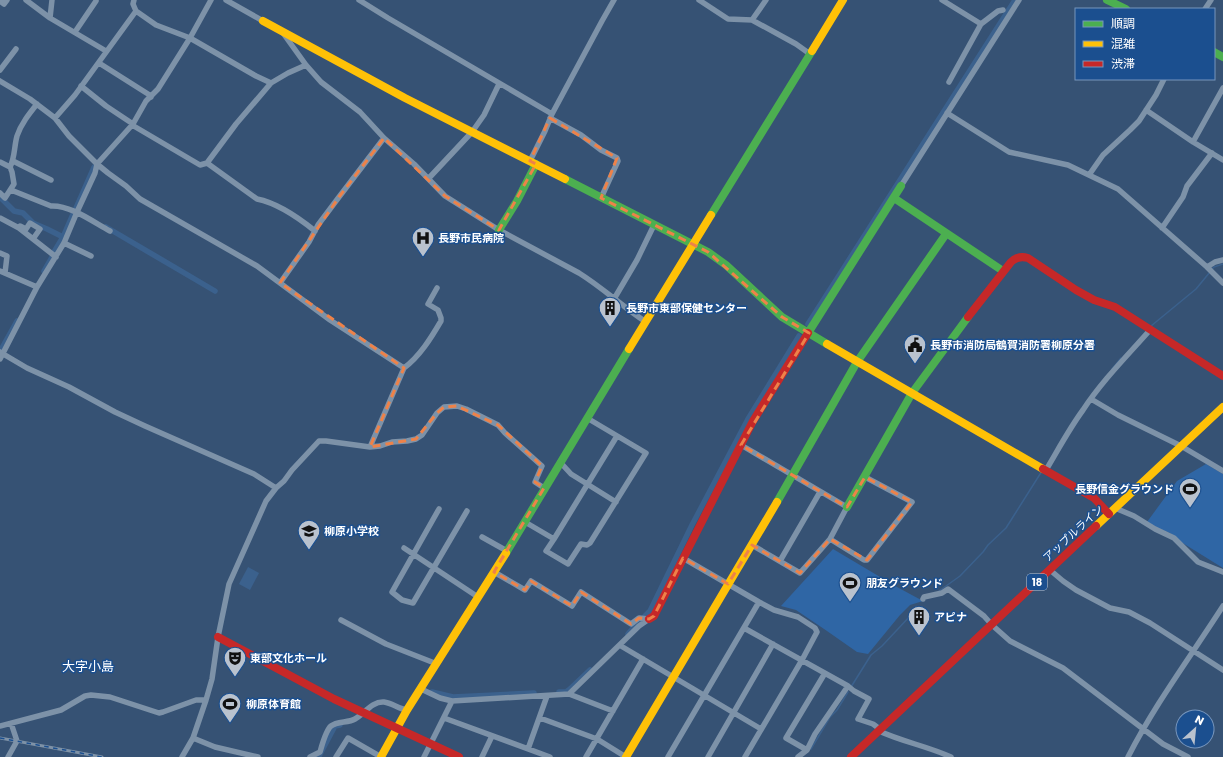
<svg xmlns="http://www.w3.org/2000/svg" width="1223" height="757" viewBox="0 0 1223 757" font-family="Poppins,'Noto Sans JP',sans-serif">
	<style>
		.green { fill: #2f66a5 }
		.water { fill: #3b618d }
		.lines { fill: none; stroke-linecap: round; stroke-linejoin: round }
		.stream { stroke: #3b618d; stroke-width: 1.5 }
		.canal { stroke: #3b618d; stroke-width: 5.5 }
		.street { stroke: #7d92a8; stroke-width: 5.5 }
		.fast { stroke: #4caf50; stroke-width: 8 }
		.slow { stroke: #ffc107; stroke-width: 8 }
		.jam { stroke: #c62828; stroke-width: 8 }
		.rail-casing { stroke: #7e92a7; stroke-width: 3 }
		.rail { stroke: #1b4f8f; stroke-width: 1.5; stroke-dasharray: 4.5; stroke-linecap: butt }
		.marked { fill: none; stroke: #ee8249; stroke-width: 3; stroke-dasharray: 8 5; stroke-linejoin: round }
		.labels { text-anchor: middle; stroke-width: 3; stroke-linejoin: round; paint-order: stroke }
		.shield { fill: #1b4f8f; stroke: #bbcadd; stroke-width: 1 }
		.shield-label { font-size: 10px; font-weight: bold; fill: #fff }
		.poi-label { font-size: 11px; font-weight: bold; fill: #fff; stroke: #1b4f8f; text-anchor: start }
		.street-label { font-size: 11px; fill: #fff; stroke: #1b4f8f }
		.quarter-label { font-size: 13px; fill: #fff; stroke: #1b4f8f }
	</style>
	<rect width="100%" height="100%" fill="#365274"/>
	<!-- green -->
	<path class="green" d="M1206,464L1223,474V568L1181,542L1170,533L1156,528L1147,522L1177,481Z
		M833,549L897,587L923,601L910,605L900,615L868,654L857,652L827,631L796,610L781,606Z"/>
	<!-- water -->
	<path class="water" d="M248,567L259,573L250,590L239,584Z"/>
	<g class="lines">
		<!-- stream -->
		<path class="stream" d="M1212,269L1214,267L1223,264
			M1151,326L1196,289L1210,272
			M1112,369L1121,358
			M939,591L960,576L983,552L988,545L1006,528L1042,471
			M851,687L871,655L882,646L911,615
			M811,749L830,717L837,710L848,692"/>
		<!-- canal -->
		<path class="canal" d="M0,197L14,211L23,213L33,223L47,229L63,237
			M76,208L94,167
			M106,227L215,291
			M54,252L63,237L73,214
			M44,271L52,257
			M808,324L1015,0
			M1,350L17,321
			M645,616L650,611L692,525L748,419L799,336
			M628,634L639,621
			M432,692L453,697L534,693
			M559,692H566L570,689L590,670
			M317,757L319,756L335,726L340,725"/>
		<!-- street -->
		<path class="street" d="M26,0L50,18L106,51
			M226,0L263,21
			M359,0L388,18L552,114
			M699,0L728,19L752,20L796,44L810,54
			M942,0L981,24
			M0,1L4,4L7,0
			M1205,9L1211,0
			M136,11L156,25L190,38L211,0
			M50,18L52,0
			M752,20L766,0
			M75,32L96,1
			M283,33L306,65L321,82L360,112L384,138L414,164L445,196L499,230L579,273C603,288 623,307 646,322
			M99,63L148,94L151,97
			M0,70L16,49
			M0,81L30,99L55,118L69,136L97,164L108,173L126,186L140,199L257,266L280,283
			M949,82L981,24L998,11L1003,10
			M81,86L106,106L133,124
			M1223,88L1193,142L1223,160
			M1146,110L1193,142
			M947,113L1009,152L1068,165L1118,189L1207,267L1223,283
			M55,118L75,95L136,11L133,4L134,0
			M550,118L581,135L601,150L617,158L618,161L601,198
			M132,125L200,165L207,163L236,124L271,83L288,73L306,65
			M384,138L339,197L318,225L309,242L280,283L330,320L404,368C420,356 431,338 441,321V318L438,310L428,304L437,288
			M13,161L51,180
			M530,161L545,131L552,114L602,21L614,0
			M0,162L10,167L12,172L14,184L5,198L0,193
			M207,163L257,199C277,203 299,218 315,231
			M10,167C15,157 14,147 17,136C21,124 29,114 37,104
			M1089,175L1103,155L1130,130L1139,121L1156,95L1164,79
			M429,178L472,132L484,115L499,84
			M901,186L1019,0
			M11,190L51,206C71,205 93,222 110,231
			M0,218L19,228L56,257
			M20,226L26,229L30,223L40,229L33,239
			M1162,228L1183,197L1187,186L1212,153
			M64,243L91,256
			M0,253L7,256L5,273
			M1207,267L1215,262L1223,260
			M0,271L37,287
			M614,299L637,260L654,225
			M0,352L27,368L69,387L115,412L145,426L254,474L276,488
			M0,359L37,287L64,243L77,212L95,173L97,164L133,124L146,101L158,89L190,38L256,76L271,83
			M1091,399L1118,415L1181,446L1223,471
			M741,445L847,507L830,539L800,573L752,545
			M370,447L404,368
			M560,462L571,474L616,502
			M1046,470C1058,450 1069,429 1083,410C1102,381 1127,356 1150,330
			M1115,508L1134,516L1155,529L1174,538L1198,562L1223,572
			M439,509L392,592L402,600L413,603L467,511
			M525,522L554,539L546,551L568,564L581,544L587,545L590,543L646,453L587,418
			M482,537L507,551
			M554,539L617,436
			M830,539L864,560H867L912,502L865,477
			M404,548L478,597
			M683,558L759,602L774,610L798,617L815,628L817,632L802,660L745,757
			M780,561L820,492
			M1050,570L1063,581L1076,590L1110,608L1129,612L1150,623L1223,670
			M494,572L525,590L531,581L572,606L581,592L631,624L639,618L649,619
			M923,599L924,597L942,593L948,589L984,616L992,625L1010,641L1063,668L1163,744L1188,757
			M341,620L386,644L437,664
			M744,628L848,686L854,691L869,699L858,719L873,724L881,730
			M621,646L761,729
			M421,689L440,698L452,701L569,694L639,626L649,619
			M569,694L613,711
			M444,718L550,757
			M540,718L597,739L626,757
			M0,726L61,710L85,696L91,695L110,697L159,713L163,712L196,700H206
			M879,731C903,742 927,746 951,757
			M193,738L215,747L258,757
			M528,749L547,696
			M807,750L786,738L825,673
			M8,757L17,741L11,723
			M182,757L193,738L206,700L212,679L218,637L229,584L266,501L276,488L284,481L292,470L319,441H326L370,447L380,446L392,442L407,441L416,439L422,435L437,413L444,407L457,406L466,409L498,425L505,433L542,466L535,482L544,488
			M310,757L320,752C322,745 326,730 331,726C337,721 348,723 355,719C364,714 372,701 384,702C392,703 399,709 407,710
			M336,757L348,738L381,757
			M424,757L452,701
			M482,757L492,736
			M586,757L643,659
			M668,757L759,602
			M708,757L773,644
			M798,757L807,750L815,734L848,686
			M1128,757C1155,704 1191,656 1223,606"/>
		<!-- fast -->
		<path class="fast" d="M1107,0L1126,9
			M1214,52L1223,57
			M565,179L708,252L726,265L782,317L827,344
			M894,198L1003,271
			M711,215L812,51
			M499,230L517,201L536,164
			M808,333L901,186
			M777,502L857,362L946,234
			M847,507L912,393L968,317
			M506,553L629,349"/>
		<!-- slow -->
		<path class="slow" d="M263,21L405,98L565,179
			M812,51L843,0
			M827,344L1043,469
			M629,349L711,215
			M1096,526L1223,407
			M381,757L407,710L506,553
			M626,757L777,502"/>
		<!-- jam -->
		<path class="jam" d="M968,317L1011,262C1016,257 1021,256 1028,258L1076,290L1094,300L1115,307L1223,376
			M1043,469L1094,498L1109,514
			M649,619L654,616L753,421L808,333
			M218,637L334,699L459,757
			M851,757L1096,526"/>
		<!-- rail casing -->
		<g class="rail-casing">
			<path id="rail" d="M0,738L102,757"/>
		</g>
		<!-- rail -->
		<use href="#rail" class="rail"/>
	</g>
	<!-- marked area -->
	<path class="marked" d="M550,118L617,158L601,198L708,252L782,317L809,333L741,445L847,507L865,477L912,502L867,560L830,539L800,573L752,545L728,584L683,558L654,616L649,619L639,618L631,624L581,592L572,606L531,581L525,590L494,572L544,488L535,482L542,466L498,425L457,406L444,407L437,413L416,439L370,447L404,368L280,283L339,197L384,138L445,196L499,230L536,164L530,161Z"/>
	<!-- icons -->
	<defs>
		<g id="hospital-pin" transform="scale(1.15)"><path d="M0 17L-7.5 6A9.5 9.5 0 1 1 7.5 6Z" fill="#b9c2ce" stroke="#1b4f8f"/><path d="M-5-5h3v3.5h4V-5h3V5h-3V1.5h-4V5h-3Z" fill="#111"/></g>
		<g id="building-pin" transform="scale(1.15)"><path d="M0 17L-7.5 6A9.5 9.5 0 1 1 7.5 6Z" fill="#b9c2ce" stroke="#1b4f8f"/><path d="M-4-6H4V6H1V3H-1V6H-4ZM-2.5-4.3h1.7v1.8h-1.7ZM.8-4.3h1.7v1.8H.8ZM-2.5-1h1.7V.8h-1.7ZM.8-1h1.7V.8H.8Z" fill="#111"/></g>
		<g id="civic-pin" transform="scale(1.15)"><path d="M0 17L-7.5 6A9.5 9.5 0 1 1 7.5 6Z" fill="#b9c2ce" stroke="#1b4f8f"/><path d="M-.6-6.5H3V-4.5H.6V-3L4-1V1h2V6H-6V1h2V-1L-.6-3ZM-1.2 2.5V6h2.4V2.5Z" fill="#111"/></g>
		<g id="stadium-pin" transform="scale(1.15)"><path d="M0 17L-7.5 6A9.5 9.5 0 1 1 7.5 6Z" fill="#b9c2ce" stroke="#1b4f8f"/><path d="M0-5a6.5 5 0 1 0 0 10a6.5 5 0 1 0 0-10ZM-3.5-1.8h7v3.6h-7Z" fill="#111"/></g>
		<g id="school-pin" transform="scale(1.15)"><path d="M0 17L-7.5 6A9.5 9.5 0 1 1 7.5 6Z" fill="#b9c2ce" stroke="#1b4f8f"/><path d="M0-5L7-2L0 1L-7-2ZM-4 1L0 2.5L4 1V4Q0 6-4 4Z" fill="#111"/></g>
		<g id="theatre-pin" transform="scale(1.15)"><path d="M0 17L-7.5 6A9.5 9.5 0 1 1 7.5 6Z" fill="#b9c2ce" stroke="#1b4f8f"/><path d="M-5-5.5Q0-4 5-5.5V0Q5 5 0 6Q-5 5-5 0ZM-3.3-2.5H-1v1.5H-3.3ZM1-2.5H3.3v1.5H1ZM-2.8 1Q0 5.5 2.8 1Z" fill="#111"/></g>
	</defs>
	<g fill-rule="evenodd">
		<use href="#hospital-pin" x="423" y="238"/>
		<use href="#building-pin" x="610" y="308"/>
		<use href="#civic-pin" x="915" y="345"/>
		<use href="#stadium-pin" x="1190" y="489"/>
		<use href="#school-pin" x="309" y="531"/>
		<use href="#stadium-pin" x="850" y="583"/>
		<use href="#building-pin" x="919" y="617"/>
		<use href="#theatre-pin" x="235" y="658"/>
		<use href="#stadium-pin" x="230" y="704"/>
	</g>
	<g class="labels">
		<!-- shield labels -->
		<rect class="shield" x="1027" y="574" width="20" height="16" rx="3"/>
		<g class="shield-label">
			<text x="1037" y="586">18</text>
		</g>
		<!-- poi labels -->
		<g class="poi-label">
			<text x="438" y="242">長野市民病院</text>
			<text x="626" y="312">長野市東部保健センター</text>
			<text x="930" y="349">長野市消防局鶴賀消防署柳原分署</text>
			<text x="1174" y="493" text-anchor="end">長野信金グラウンド</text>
			<text x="324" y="535">柳原小学校</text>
			<text x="866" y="587">朋友グラウンド</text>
			<text x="934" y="621">アピナ</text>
			<text x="250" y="662">東部文化ホール</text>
			<text x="246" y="708">柳原体育館</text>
		</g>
		<!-- street labels -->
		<g class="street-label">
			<text transform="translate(1073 533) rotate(-43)" y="4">アップルライン</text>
		</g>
		<!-- quarter labels -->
		<g class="quarter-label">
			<text x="88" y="671">大字小島</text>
		</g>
	</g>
	<!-- legend -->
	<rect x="1075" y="8" width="140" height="72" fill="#1b4f8f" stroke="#7695bc"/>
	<rect x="1083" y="21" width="20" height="6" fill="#4caf50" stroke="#7695bc"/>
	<text x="1111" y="28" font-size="12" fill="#ffffff">順調</text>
	<rect x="1083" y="41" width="20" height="6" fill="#ffc107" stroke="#7695bc"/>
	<text x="1111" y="48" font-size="12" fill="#ffffff">混雑</text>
	<rect x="1083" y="61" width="20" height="6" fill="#c62828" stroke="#7695bc"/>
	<text x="1111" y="68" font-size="12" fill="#ffffff">渋滞</text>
	<!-- north arrow -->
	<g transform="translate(1195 729) rotate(27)"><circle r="19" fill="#1b4f8f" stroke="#7695bc"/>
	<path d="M0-3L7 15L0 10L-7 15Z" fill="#b9c2ce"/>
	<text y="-6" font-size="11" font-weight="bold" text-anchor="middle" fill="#ffffff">N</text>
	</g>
</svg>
